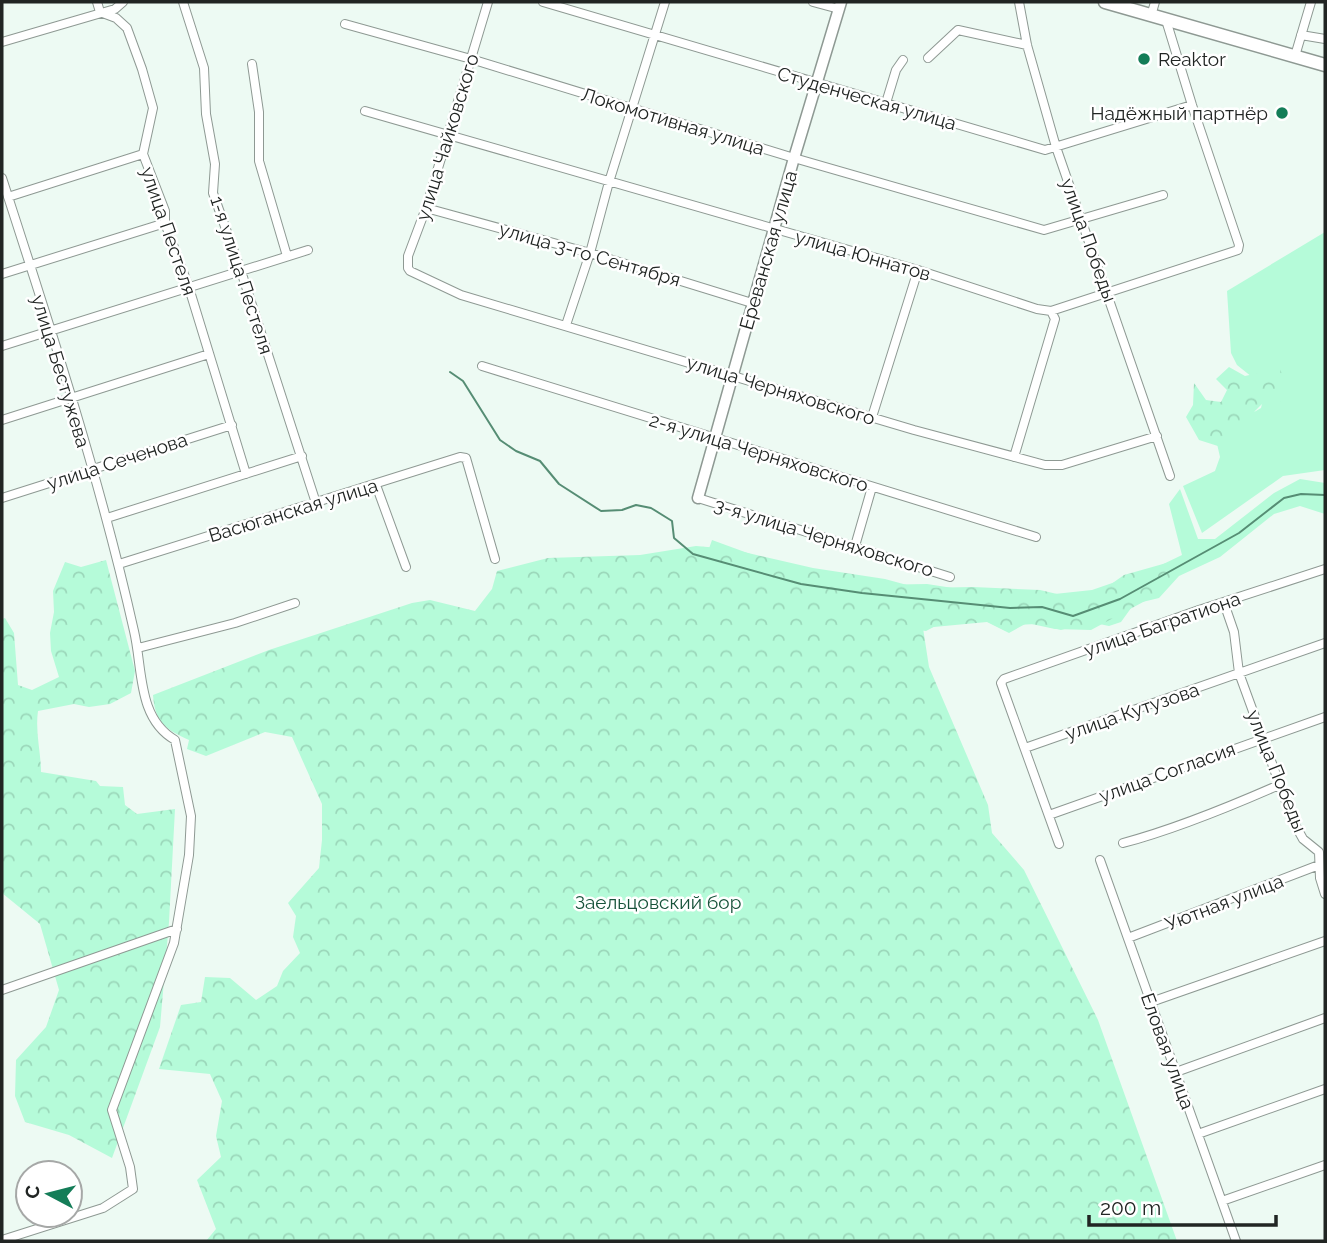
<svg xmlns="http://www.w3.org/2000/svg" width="1327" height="1243" viewBox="0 0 1327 1243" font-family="Raleway,sans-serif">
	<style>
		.green { fill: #b5fbd9 }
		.forest { fill: url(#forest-crowns) }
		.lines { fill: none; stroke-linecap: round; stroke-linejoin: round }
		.stream { stroke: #568d74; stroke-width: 2 }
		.street-casing { stroke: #8e9993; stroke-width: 10 }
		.secondary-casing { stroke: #8e9993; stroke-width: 13 }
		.primary-casing { stroke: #8e9993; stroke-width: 15 }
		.street { stroke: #fff; stroke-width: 8 }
		.secondary { stroke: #fff; stroke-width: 10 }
		.primary { stroke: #fff; stroke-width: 12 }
		.poi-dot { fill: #147d58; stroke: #fff; stroke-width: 2.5 }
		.labels { text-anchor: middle; stroke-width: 5; stroke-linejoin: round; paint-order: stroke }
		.poi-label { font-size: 19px; fill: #212523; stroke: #fff; text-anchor: start }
		.street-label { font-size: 19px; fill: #212523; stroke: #fff }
		.park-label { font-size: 19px; fill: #18533b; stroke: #fff }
	</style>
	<defs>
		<pattern id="forest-crowns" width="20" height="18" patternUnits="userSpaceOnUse" patternTransform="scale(1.75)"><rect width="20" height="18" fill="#b5fbd9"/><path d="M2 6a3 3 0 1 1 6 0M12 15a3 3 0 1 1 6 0" fill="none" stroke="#9bd7ba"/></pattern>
	</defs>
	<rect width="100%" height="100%" fill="#edfaf3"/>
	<!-- green -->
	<path class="green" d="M1325,232V470L1283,476L1202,533L1183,486L1215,471L1220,457L1215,435L1261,408L1269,373L1252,377L1237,365L1231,353L1227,291Z
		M1300,479L1325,483V514L1300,506L1274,514L1220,557L1179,576L1159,598L1134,604L1121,622L1109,626L1090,622L1061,630L1036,624L1015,625L1006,631L986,621L947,620L926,631L863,623L700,574L712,540L783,566L870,585L927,584L1017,598L1092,590L1153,569L1182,555L1169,504L1180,489L1198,539H1215L1274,493Z"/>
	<!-- forest -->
	<path class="forest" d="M1229,367L1245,376L1280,368L1286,388L1277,409L1263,403L1255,411L1245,430L1228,434L1221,447L1199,440L1186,417L1193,405L1194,383L1206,400L1221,402L1227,390L1216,379Z
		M696,546L731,549L813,568L885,579L918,588L973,587L1040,590L1087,601L1124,575L1170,562L1179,573L1158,594L1091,630L1055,629L1027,623L1009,633L987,622L923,628L929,667L988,805L992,833L1024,870L1098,1020L1177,1241H206L216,1229L197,1180L221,1157L216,1136L222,1101L210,1074L159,1069L181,1005L201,1002L205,977L230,978L256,1000L277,986L283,971L300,953L293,937L296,916L288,903L319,868L322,840V804L292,737L265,732L206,756L187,749L189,740C165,729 155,722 153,695L269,650L412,603L430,600L475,611L492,589L497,571L548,558L640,555Z
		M106,560L135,671L131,693L110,704L89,707L74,704L38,711C35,732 41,752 41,772L96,781L100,786L123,787L125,805L137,814L175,809L169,922L160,1027L112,1158L69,1135L25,1122L15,1096L16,1060L46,1027L59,990L40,924L2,893V619L5,618L14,633L18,685L32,690L59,677L51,651L50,633L54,612L53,591L65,562L81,567Z"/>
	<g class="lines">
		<!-- stream -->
		<path class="stream" d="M450,372L463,381L500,440L516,451L540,461L559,484L601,511L622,510L636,505L651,508L672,521L674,538L693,554L801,584L862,593L1010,608L1042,607L1073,616L1120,599L1239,533L1284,498L1301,494L1325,495"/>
		<!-- street casing -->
		<g class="street-casing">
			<path id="street" d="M97,2L100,12L116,18L127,28L142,69L153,108L143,154L165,211V223L189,288L246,474
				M183,2L204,68L206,114L215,164L213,193L241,271L316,503
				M488,2L426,208L408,256V268L410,271L461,295L914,430L1045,465H1062L1157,436
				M543,2L1045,150L1192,105
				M813,2L839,9
				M1019,2L1027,45L1056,147L1170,476
				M1151,16L1155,2
				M345,24L471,59L794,158L1044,230L1163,195
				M1301,35L1325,39
				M2,42L115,9L123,2
				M1295,56L1311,2
				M928,58L958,30L1027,45
				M252,64L259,112V161L287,256
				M886,103L896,70L903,60
				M365,111L918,270L1037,309L1051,311L1238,250L1239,245L1192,105L1166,20
				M2,178C50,326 100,479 134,631C143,669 137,718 175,740L191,816L189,855L174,943L112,1110L130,1167L133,1189L103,1208L2,1240
				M8,197L143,154
				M426,208L590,253L752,303
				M2,274L165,223
				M566,325L590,253L609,182L665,2
				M2,346L308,250
				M482,366L1036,537
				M872,417L918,270
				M2,420L209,354
				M1014,457L1055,319L1051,311
				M376,485L406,567
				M2,498L232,425
				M698,498L950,577
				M107,518L302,456
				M855,546L872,487
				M119,564L460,457L466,458L495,559
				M1224,603L1234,632L1239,673L1293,821L1303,839L1319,852L1320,878L1325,894
				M138,648L235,623L295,603
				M1025,748L1325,643
				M1049,815L1325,717
				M1123,843C1176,829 1229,807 1279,785
				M1059,844L1001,683L1004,679L1199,610L1325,569
				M1100,860L1236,1241
				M1128,938L1319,865
				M2,990L177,929
				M1151,1002L1325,941
				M1176,1072L1325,1018
				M1198,1134L1325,1089
				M1222,1201L1325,1165"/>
		</g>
		<!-- secondary casing -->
		<g class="secondary-casing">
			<path id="secondary" d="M698,498L794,158L841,2"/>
		</g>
		<!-- primary casing -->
		<g class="primary-casing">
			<path id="primary" d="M1105,2L1325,65"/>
		</g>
		<!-- street -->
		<use href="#street" class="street"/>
		<!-- secondary -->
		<use href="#secondary" class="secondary"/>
		<!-- primary -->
		<use href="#primary" class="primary"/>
	</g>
	<!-- markers -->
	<g class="poi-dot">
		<circle cx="1144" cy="59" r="7"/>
		<circle cx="1282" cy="113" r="7"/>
	</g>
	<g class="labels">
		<!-- poi labels -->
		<g class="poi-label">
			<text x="1158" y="66">Reaktor</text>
			<text x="1268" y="120" text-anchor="end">Надёжный партнёр</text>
		</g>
		<!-- street labels -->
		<g class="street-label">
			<text transform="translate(867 98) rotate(16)" y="7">Студенческая улица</text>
			<text transform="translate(673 121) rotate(17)" y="7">Локомотивная улица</text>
			<text transform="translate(447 137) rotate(-73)" y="7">улица Чайковского</text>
			<text transform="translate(169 231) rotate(71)" y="7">улица Пестеля</text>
			<text transform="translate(1089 240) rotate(70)" y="7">улица Победы</text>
			<text transform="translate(768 250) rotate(-74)" y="7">Ереванская улица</text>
			<text transform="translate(590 254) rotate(16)" y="7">улица 3-го Сентября</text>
			<text transform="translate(863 255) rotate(16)" y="7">улица Юннатов</text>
			<text transform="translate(242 275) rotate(72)" y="7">1-я улица Пестеля</text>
			<text transform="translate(61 371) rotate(73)" y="7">улица Бестужева</text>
			<text transform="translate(781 390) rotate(17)" y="7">улица Черняховского</text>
			<text transform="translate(759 452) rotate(17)" y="7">2-я улица Черняховского</text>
			<text transform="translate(117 461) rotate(-18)" y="7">улица Сеченова</text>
			<text transform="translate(293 510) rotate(-17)" y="7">Васюганская улица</text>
			<text transform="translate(824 537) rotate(17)" y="7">3-я улица Черняховского</text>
			<text transform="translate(1162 624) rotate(-19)" y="7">улица Багратиона</text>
			<text transform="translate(1132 711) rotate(-19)" y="7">улица Кутузова</text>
			<text transform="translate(1277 771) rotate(68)" y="7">улица Победы</text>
			<text transform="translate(1167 772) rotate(-20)" y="7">улица Согласия</text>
			<text transform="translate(1224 902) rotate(-21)" y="7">Уютная улица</text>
			<text transform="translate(1168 1051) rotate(70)" y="7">Еловая улица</text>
		</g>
		<!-- park labels -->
		<g class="park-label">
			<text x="658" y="909">Заельцовский бор</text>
		</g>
	</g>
	<!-- border -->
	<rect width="1327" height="1243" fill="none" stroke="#212523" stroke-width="7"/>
	<!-- north arrow -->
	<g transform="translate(49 1194) rotate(277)"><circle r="33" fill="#ffffff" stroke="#a6a8a7" stroke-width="2"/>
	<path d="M0-5L12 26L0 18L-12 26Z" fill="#147d58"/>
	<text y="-10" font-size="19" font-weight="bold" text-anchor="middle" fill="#212523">С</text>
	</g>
	<!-- scale -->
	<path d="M1089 1215v10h187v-10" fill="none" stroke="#212523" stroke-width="3.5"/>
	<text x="1100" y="1215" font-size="21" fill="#212523" stroke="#ffffff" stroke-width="5" paint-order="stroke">200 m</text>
</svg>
